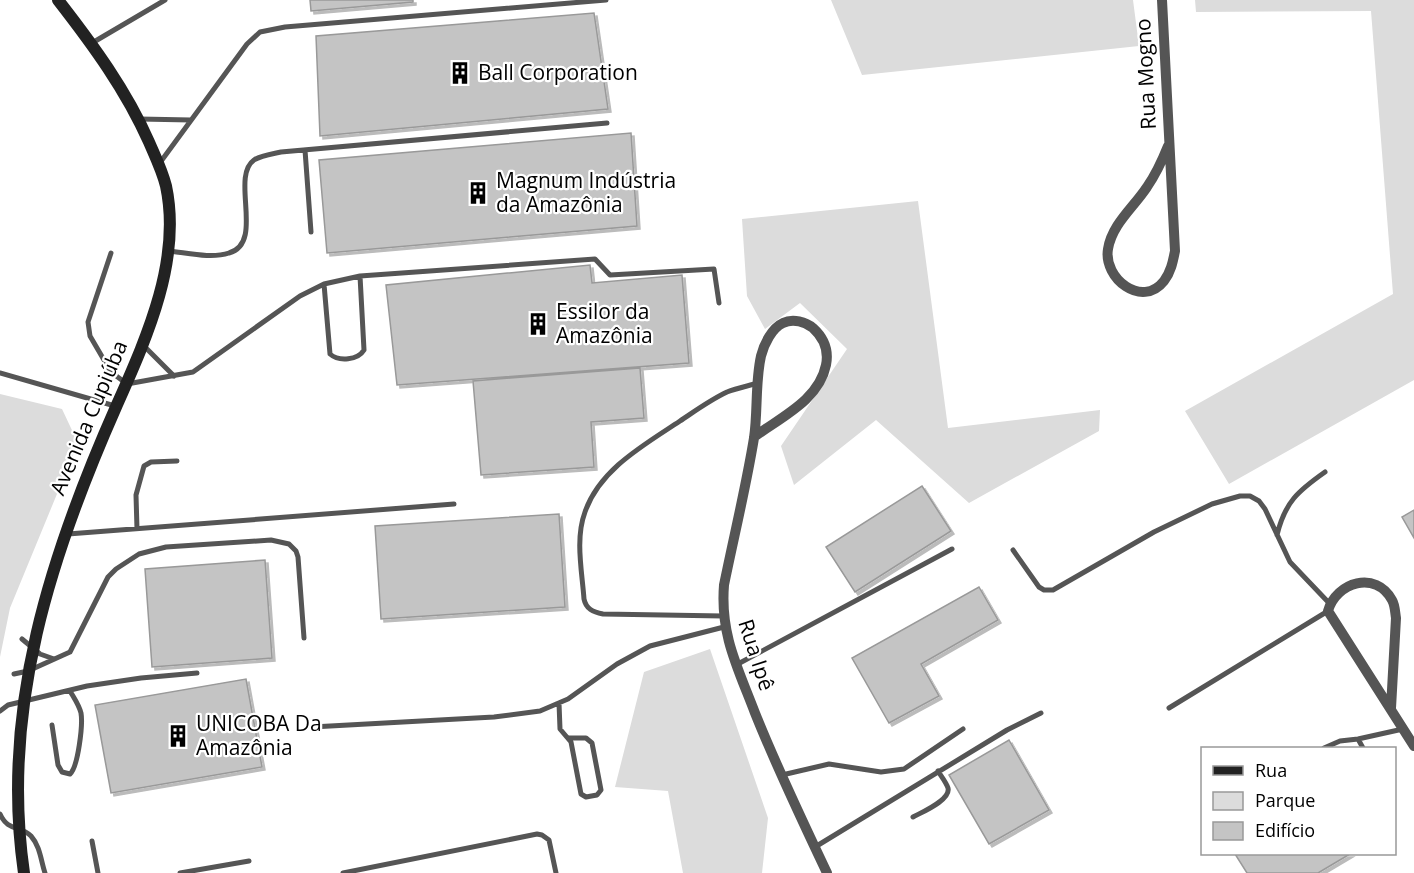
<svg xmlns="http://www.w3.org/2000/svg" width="1414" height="873" viewBox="0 0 1414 873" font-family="'Open Sans',sans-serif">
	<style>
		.green { fill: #dcdcdc }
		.building { fill: #c4c4c4; stroke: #999; stroke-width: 1.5; filter: url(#shadow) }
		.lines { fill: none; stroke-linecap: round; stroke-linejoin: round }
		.lane { stroke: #555; stroke-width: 5 }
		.street { stroke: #555; stroke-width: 10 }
		.secondary { stroke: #222; stroke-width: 12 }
		.labels { text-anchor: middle; stroke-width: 4.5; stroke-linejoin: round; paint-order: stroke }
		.poi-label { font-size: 21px; fill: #000; stroke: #fff; text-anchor: start }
		.street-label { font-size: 21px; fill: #000; stroke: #fff }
	</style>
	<defs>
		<filter id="shadow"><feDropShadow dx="3" dy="3" stdDeviation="0" flood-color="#0004"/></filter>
	</defs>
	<rect width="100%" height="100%" fill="#fff"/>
	<!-- green -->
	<path class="green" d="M831,0H1133L1139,46L862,75Z
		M1195,0H1414V380L1229,484L1185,411L1393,294L1371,11L1196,12Z
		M918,201L948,428L1100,410L1099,431L969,503L876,420L794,485L781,446L847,349L800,303L765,329L747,296L742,219Z
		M0,394L62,409L78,443L10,608L0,657Z
		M710,649L768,818L762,873H683L668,791L615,787L644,672Z"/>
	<!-- building -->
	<path class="building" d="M310,0H413V2L311,11Z
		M594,13L608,109L320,136L316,36Z
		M631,133L637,226L327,253L319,160Z
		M590,265L592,283L682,275L689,363L397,385L386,285Z
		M640,368L644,418L591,422L594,467L481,475L473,381Z
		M922,486L951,531L855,592L826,547Z
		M1414,510V538L1402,517Z
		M559,514L565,607L381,619L375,526Z
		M265,560L272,658L152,667L145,569Z
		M979,587L998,620L921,664L939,696L889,723L852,658Z
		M246,679L262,767L111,793L95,705Z
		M1009,740L1049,810L989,844L949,775Z
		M1235,854H1350L1318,873H1247Z"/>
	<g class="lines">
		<!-- lane -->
		<path class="lane" d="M92,43L165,0
			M139,119L191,120
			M305,150L311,232
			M159,164L247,44L260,32L285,27L606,0
			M169,251C188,253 211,259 229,253C265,243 230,177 254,160C262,155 272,154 281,152L607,123
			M111,253L88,322L90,336L111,372L127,384L193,372L300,296L324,284L360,276L595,259L610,275L714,269L719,303
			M324,284L330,354C339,362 358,360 364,350L360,276
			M143,345L174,376
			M0,373L115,406
			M137,529L136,495L144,466L151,462L177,461
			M68,534L454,504
			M1277,535C1285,502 1298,491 1325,472
			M1013,550L1039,587L1044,590H1053L1154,532L1212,504L1240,496H1250L1259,501L1265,509L1290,562L1330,604
			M723,616L603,614C593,612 586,609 584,599C582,571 575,539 585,512C600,469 644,445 680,421C695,411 710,400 727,392C737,388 748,386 758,383
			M22,639L40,654L54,659
			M736,665L952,549
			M14,674L28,671L70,652L108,577L116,569L139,554L166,547L271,540L289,544L296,551L298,557L304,638
			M559,703L560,729L571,742L581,794L586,797L597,795L601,790L592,743L586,738H569
			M1169,708L1328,611
			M0,711L8,705L87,686L141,678L197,673
			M52,725L58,765L62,772L70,774C78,767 83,725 81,713C79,705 74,698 70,691
			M312,727L494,717L540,711L568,699L617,664L650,646L724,627
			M1358,739L1363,748
			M1324,748L1340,741L1358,739L1403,729
			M782,775L829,764L881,772L904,769L963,729
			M0,814C8,832 20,825 31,836C40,846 41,861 45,873
			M913,817C922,812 951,800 948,788C946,782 941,776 938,771
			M92,841L98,873
			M815,847L1007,730L1041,713
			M180,873L249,861
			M343,873L537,834L542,835L549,840L556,873"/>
		<!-- street -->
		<path class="street" d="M1162,0L1175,251C1173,261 1171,272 1164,281C1142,309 1103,278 1108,249C1112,224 1134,207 1147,187C1156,174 1162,161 1168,146
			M754,437C781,417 819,400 826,365C829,350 824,338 813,328C806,322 793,318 783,323C772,328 764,344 761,356C755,383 758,411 754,438C746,487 734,536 724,585C720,635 738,668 755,713C777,768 802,820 827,873
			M1391,708L1396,618C1395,612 1395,605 1392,600C1376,570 1336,582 1328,611L1414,746"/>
		<!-- secondary -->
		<path class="secondary" d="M24,873C0,709 51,554 116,407C146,339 182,261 166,186C162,170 155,156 149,142C126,90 93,45 58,0"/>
	</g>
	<!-- icons -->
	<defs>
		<g id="building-bare" transform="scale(1.8)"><path d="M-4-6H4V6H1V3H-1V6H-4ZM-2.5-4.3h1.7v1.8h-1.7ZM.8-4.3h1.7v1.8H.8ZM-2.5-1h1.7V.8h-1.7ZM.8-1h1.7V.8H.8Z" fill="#000" stroke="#fff" stroke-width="2.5" paint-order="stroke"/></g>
	</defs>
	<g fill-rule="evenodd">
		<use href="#building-bare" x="460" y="73"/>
		<use href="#building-bare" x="478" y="193"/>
		<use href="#building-bare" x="538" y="324"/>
		<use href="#building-bare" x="178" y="736"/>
	</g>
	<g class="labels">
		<!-- poi labels -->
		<g class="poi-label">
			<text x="478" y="80">Ball Corporation</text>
			<text x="496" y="188">Magnum Indústria<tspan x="496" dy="24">da Amazônia</tspan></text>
			<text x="556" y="319">Essilor da<tspan x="556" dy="24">Amazônia</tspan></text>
			<text x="196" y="731">UNICOBA Da<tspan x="196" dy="24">Amazônia</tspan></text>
		</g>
		<!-- street labels -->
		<g class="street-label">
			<text transform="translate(1146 74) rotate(-93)" y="7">Rua Mogno</text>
			<text transform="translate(89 418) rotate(-67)" y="7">Avenida Cupiúba</text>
			<text transform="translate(756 655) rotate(72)" y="7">Rua Ipê</text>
		</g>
	</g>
	<!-- legend -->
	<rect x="1201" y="747" width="195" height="108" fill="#ffffff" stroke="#999999" stroke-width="1.5"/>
	<rect x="1213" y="766" width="30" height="9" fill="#222222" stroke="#999999" stroke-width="1.5"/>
	<text x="1255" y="777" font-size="18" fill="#000000">Rua</text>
	<rect x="1213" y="792" width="30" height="18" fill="#dcdcdc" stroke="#999999" stroke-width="1.5"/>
	<text x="1255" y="807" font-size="18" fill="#000000">Parque</text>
	<rect x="1213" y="822" width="30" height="18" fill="#c4c4c4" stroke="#999999" stroke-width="1.5"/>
	<text x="1255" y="837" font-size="18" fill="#000000">Edifício</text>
</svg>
